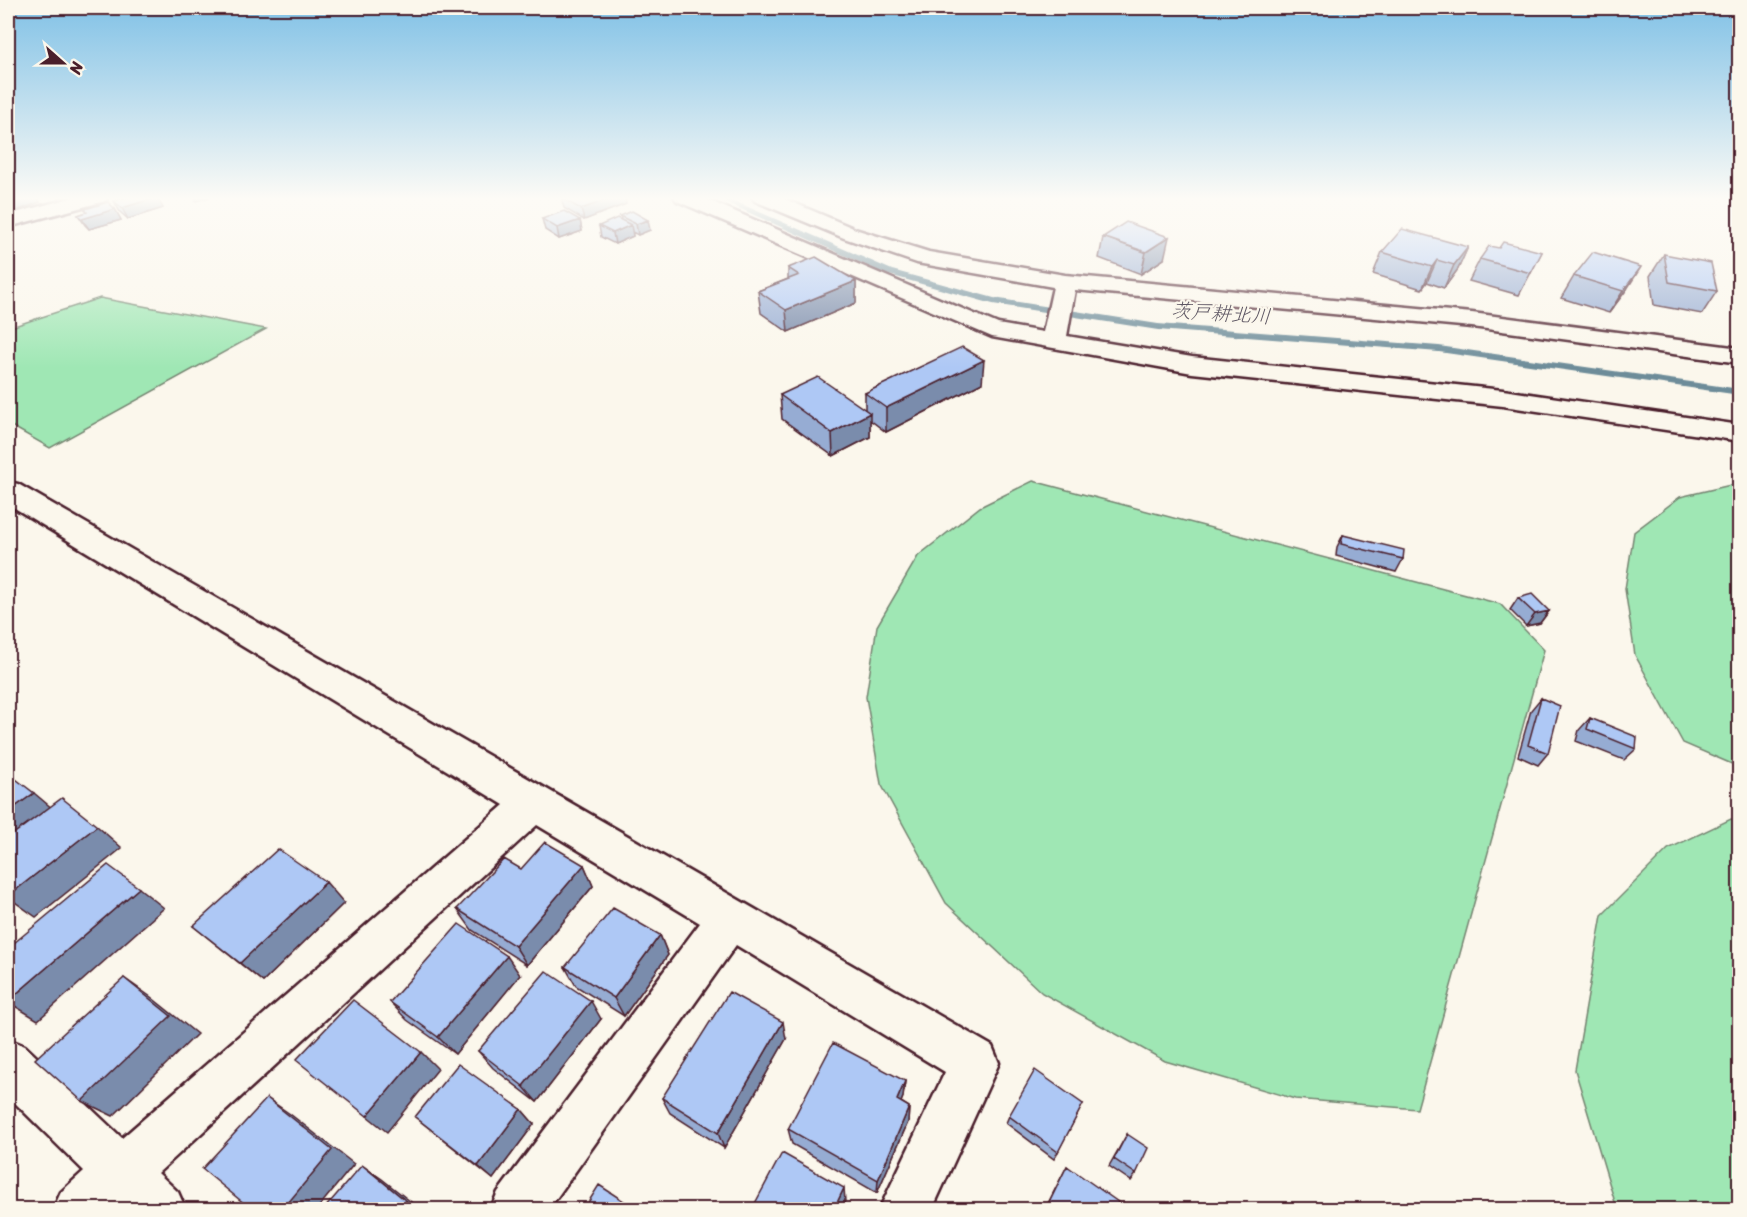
<svg xmlns="http://www.w3.org/2000/svg" width="1747" height="1217" viewBox="0 0 1747 1217" font-family="Sriracha,'Klee One',sans-serif">
	<style>
		.green { fill: #9fe7b4; stroke: #748370; stroke-width: 1.5 }
		.lines { fill: none; stroke-linecap: round; stroke-linejoin: round }
		.stream { fill: #6d8c99; fill-rule: evenodd }
		.minor-casing { stroke: #4a1f2b; stroke-width: 5 }
		.minor { fill: #fbf7ec; fill-rule: evenodd }
		.wall { fill: #96acd3; stroke: #4a1f2b; stroke-width: 1.5 }
		.shaded-wall { fill: #7a8cac; stroke: #4a1f2b; stroke-width: 1.5 }
		.building { fill: #aec8f5; stroke: #4a1f2b; stroke-width: 1.5 }
		.labels { text-anchor: middle; stroke-width: 4.5; stroke-linejoin: round; paint-order: stroke }
		.far-water-label { font-size: 20px; font-style: italic; fill: #5c5562; stroke: #fbf7ec }
	</style>
	<rect width="100%" height="100%" fill="#fbf7ec"/>
	<filter id="ink" filterUnits="userSpaceOnUse"><feTurbulence type="fractalNoise" baseFrequency=".0167" numOctaves="2"/><feDisplacementMap in="SourceGraphic" scale="12" xChannelSelector="R" yChannelSelector="G"/><feConvolveMatrix kernelMatrix="1 2 1 2 8 2 1 2 1" color-interpolation-filters="sRGB"/></filter>
	<g filter="url(#ink)">
		<!-- green -->
		<path class="green" d="M100,298L266,329L50,448L8,424V328Z
			M1033,481L1500,604L1544,650L1417,1109L1295,1099L1165,1061L1042,993L946,903L881,784L866,697L877,626L918,556L980,507Z
			M1739,483H1740L1739,767L1683,743L1635,655L1625,589L1634,532L1680,497Z
			M1731,819L1740,823L1739,1209H1617L1575,1070L1602,915L1668,849Z"/>
		<g class="lines">
			<!-- stream -->
			<path class="stream" d="M714,197H725L892,270L994,298L1158,324L1439,346L1740,389V395L1439,352L1158,330L993,304L886,274Z"/>
			<!-- minor casing -->
			<g class="minor-casing">
				<path id="minor" d="M74,197H108L105,201L8,227V215Z
					M674,197H701L998,324L1043,332L1053,287L917,263L844,238L755,201L752,197H780L858,230L929,252L1065,275L1472,313L1740,348V363L1472,327L1075,290L1067,336L1192,357L1503,390L1740,425V441L1503,406L1192,373L992,337L677,201Z
					M8,482L18,484L992,1046L999,1063L932,1210H879L945,1072L736,945L548,1210H490L498,1192L700,923L537,825L158,1173L178,1192L186,1210H53L61,1192L84,1171L8,1096V1039L25,1046L122,1138L504,805L8,504Z"/>
			</g>
			<!-- minor -->
			<use href="#minor" class="minor"/>
		</g>
		<!-- wall -->
		<path class="wall" d="M561,198L626,204L584,220L564,208Z
			M114,201L163,208L128,219L120,212Z
			M85,209H115L121,220L89,229L85,225L78,215L87,212Z
			M620,216L650,230L638,235L632,232L633,236L615,244L601,237L599,226L621,220Z
			M542,219L580,220L582,231L559,239L545,230Z
			M1103,237L1164,259L1141,274L1099,258Z
			M1468,247L1458,269L1444,288L1427,282L1422,289L1373,274L1382,252Z
			M1499,248L1542,252L1519,295L1469,281L1480,259Z
			M1664,254L1717,291L1702,314L1654,305L1650,276Z
			M1740,263V292L1732,290Z
			M788,268L856,281V303L788,332L761,313L758,291L788,279Z
			M1574,276L1627,289L1609,313L1561,298Z
			M982,383L886,432L870,420V437L833,456L782,419L780,395L865,410V393Z
			M1343,535L1403,559L1396,572L1336,556L1337,547Z
			M1518,598L1549,611L1540,623L1526,626L1510,610Z
			M1541,698L1548,753L1538,765L1518,756L1531,710Z
			M1590,718L1636,749L1624,760L1576,741L1579,730Z
			M584,865L593,886L527,965L472,930L457,909L521,869Z
			M344,903L263,982L193,926Z
			M660,935L668,955L624,1016L576,986L565,967Z
			M520,975L455,1054L407,1020L390,1002Z
			M601,1019L537,1102L493,1068L478,1051Z
			M786,1039L724,1148L670,1113L662,1098Z
			M905,1081L903,1097L901,1102L909,1107L908,1122L877,1193L792,1144L788,1129Z
			M1083,1104L1054,1159L1006,1123L1009,1116Z
			M521,1109L534,1124L493,1179L415,1117Z
			M1127,1134L1136,1174L1131,1181L1109,1166Z
			M1067,1166L1115,1209H1045Z"/>
		<!-- shaded-wall -->
		<path class="shaded-wall" d="M16,197H38L40,202L8,214V200Z
			M58,197H67L60,200Z
			M157,197L163,208L128,219L122,208Z
			M193,197H211L196,201Z
			M614,197H625L626,204L584,220L581,209Z
			M115,209L121,220L89,229L82,219Z
			M580,220L582,231L559,239L557,228Z
			M648,220L650,230L638,235L636,224Z
			M631,225L633,236L615,244L613,233Z
			M1169,237L1164,259L1141,274L1146,252Z
			M1468,247L1458,269L1444,288L1454,265Z
			M1437,260L1427,282L1422,289L1432,267Z
			M1641,267L1627,289L1609,313L1623,291Z
			M856,281V303L788,332L786,310Z
			M984,360L982,383L886,432V408Z
			M870,413V437L833,456L832,433Z
			M1549,611L1540,623L1526,626L1535,614Z
			M34,793L60,815L8,855V812Z
			M97,826L122,848L36,917L8,897V896Z
			M584,865L593,886L527,965L515,946Z
			M326,882L344,903L263,982L240,963Z
			M139,888L164,908L38,1020L8,1002V1001Z
			M660,935L668,955L624,1016L614,998Z
			M507,956L520,975L455,1054L438,1037Z
			M124,978L151,997L197,1034L113,1116L82,1101Z
			M591,1001L601,1019L537,1102L523,1086Z
			M783,1022L786,1039L724,1148L718,1133Z
			M421,1052L438,1069L387,1132L367,1116Z
			M905,1081L903,1097L896,1115L897,1100Z
			M267,1098L290,1114L354,1164L317,1209H283Z
			M909,1107L908,1122L877,1193L878,1180Z
			M521,1109L534,1124L493,1179L478,1166Z
			M362,1165L382,1179L420,1209H416Z
			M844,1188L845,1201L841,1209H834Z"/>
		<!-- building -->
		<path class="building" d="M8,197H16L8,200Z
			M128,197H157L122,208L114,201Z
			M562,197H614L581,209L561,198Z
			M108,202L115,209L82,219L78,215L87,212L85,209Z
			M564,211L580,220L557,228L542,219Z
			M632,211L648,220L636,224L620,216Z
			M617,218L631,225L613,233L599,226Z
			M1126,222L1169,237L1146,252L1103,237Z
			M1402,229L1468,247L1454,265L1437,260L1432,267L1382,252Z
			M1503,242L1542,252L1531,273L1480,259L1489,246L1499,248Z
			M1593,252L1641,267L1623,291L1574,276Z
			M1664,254L1711,263L1717,291L1669,282Z
			M816,257L856,281L786,310L758,291L799,275L788,268Z
			M962,347L984,360L886,408L865,393Z
			M818,377L870,413L832,433L780,395Z
			M1343,535L1404,550L1403,559L1341,544Z
			M1532,594L1549,611L1535,614L1518,598Z
			M1541,698L1560,706L1548,753L1528,745Z
			M1590,718L1637,737L1636,749L1587,729Z
			M8,773L34,793L8,812Z
			M62,798L97,826L8,896V838Z
			M545,842L584,865L515,946L457,909L504,859L521,869Z
			M278,849L326,882L240,963L193,926Z
			M108,865L139,888L8,1001V948Z
			M613,908L660,935L614,998L565,967Z
			M459,924L507,956L438,1037L390,1002Z
			M546,971L591,1001L523,1086L478,1051Z
			M124,978L171,1016L82,1101L35,1059Z
			M729,992L783,1022L718,1133L662,1098Z
			M353,1000L421,1052L367,1116L296,1060Z
			M833,1043L905,1081L897,1100L909,1107L878,1180L788,1129Z
			M458,1064L521,1109L478,1166L415,1117Z
			M1035,1070L1083,1104L1058,1152L1009,1116Z
			M267,1098L332,1150L283,1209H251L202,1169Z
			M1127,1134L1148,1148L1136,1174L1114,1159Z
			M782,1153L844,1188L834,1209H752Z
			M362,1165L416,1209H324Z
			M1067,1166L1118,1202L1115,1209H1046Z
			M599,1185L636,1209H584Z"/>
	</g>
	<!-- sky -->
	<linearGradient id="sky" x2="0" y2="1"><stop stop-color="#80c1e6"/><stop offset="0.54" stop-color="#fdfbf6"/><stop offset="1" stop-color="#fdfbf6" stop-opacity="0"/></linearGradient>
	<rect width="1747" height="368" fill="url(#sky)"/>
	<g class="labels">
		<!-- far-water labels -->
		<g class="far-water-label">
			<text transform="translate(1221 313) rotate(4)" y="7">茨戸耕北川</text>
		</g>
	</g>
	<!-- margin -->
	<rect width="1747" height="1217" fill="none" stroke="#fbf7ec" stroke-width="30"/>
	<rect x="15" y="15" width="1717" height="1187" fill="none" stroke="#4a1f2b" stroke-width="2" filter="url(#ink)"/>
	<!-- north arrow -->
	<g transform="translate(63 63) rotate(111)" stroke="#fbf7ec" stroke-width="4.5" paint-order="stroke">
	<path d="M0-4.5L10 22L0 15L-10 22Z" fill="#4a1f2b"/>
	<text y="-9" font-size="16" font-weight="bold" text-anchor="middle" fill="#4a1f2b">N</text>
	</g>
</svg>
